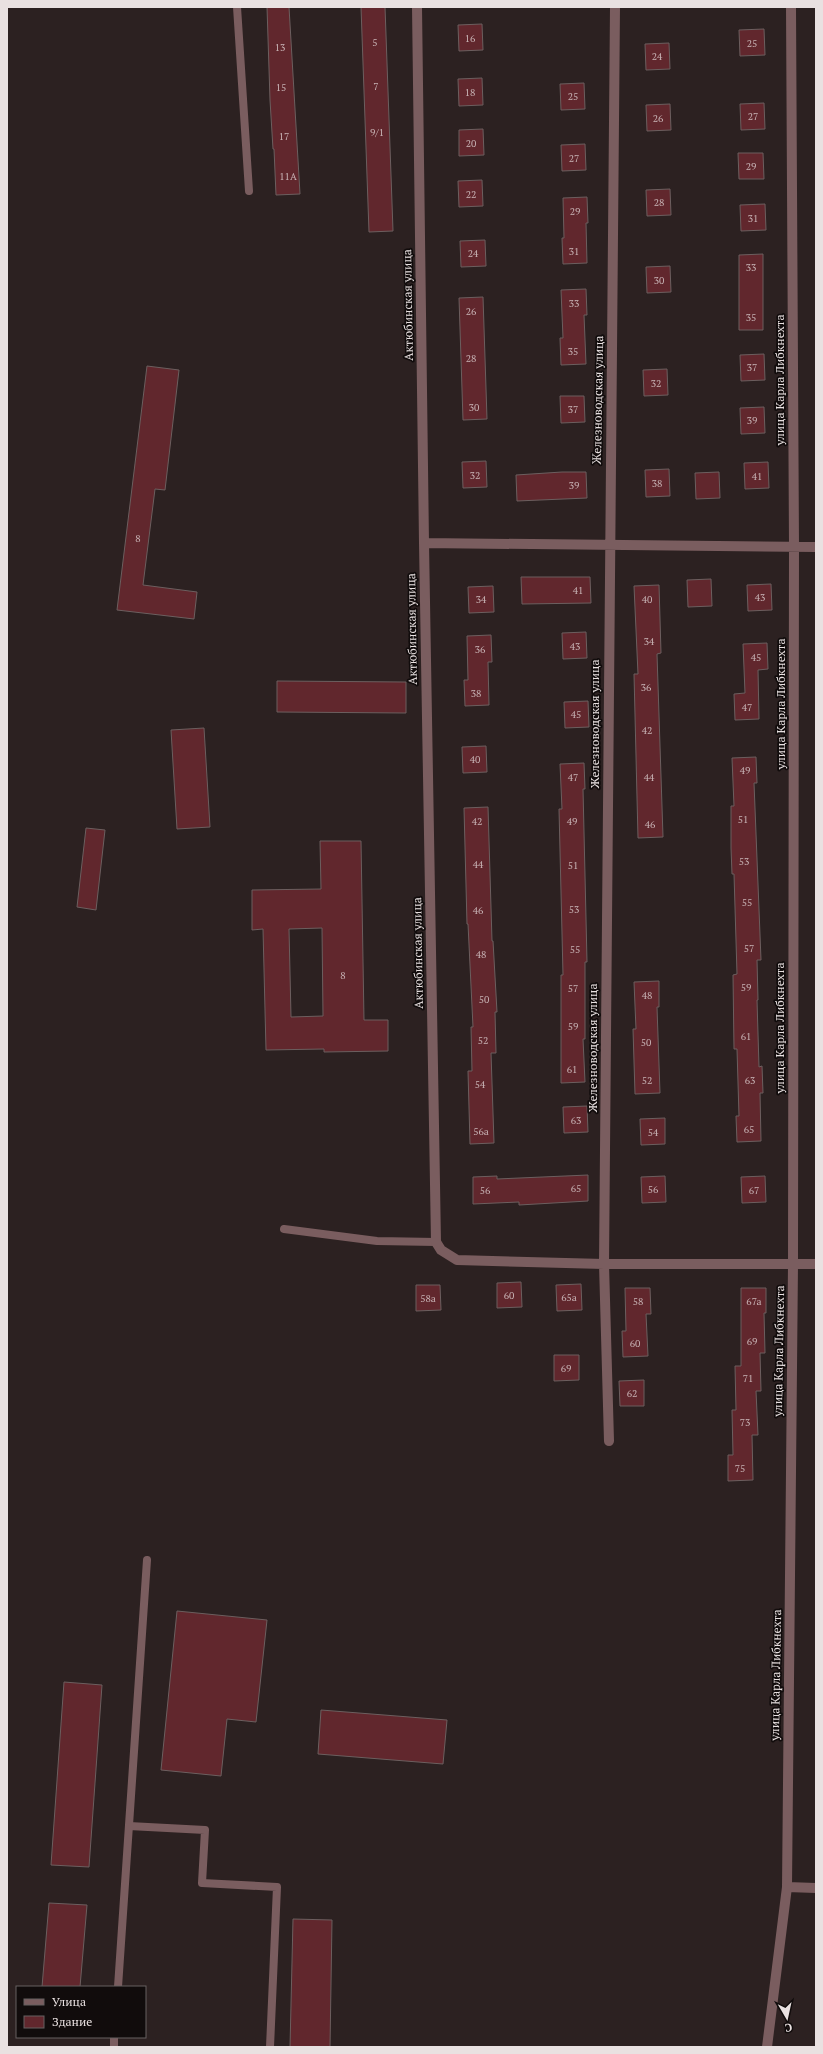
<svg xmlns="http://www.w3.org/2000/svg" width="823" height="2054" viewBox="0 0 823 2054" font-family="'PT Serif',serif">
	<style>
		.building { fill: #61272d; stroke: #6c5f5f; fill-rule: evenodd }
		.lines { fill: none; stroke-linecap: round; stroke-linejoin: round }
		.service { stroke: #7a5d5f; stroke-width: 8 }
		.minor { stroke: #7a5d5f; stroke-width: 10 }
		.labels { text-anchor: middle; stroke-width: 3.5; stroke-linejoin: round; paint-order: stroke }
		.number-label { font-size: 10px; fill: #c7b2b4 }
		.street-label { font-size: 12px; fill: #e9e1e1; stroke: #110c0c }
	</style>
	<rect width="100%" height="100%" fill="#2c2121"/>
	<!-- building -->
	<path class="building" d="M267,7H289L300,194L276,195L274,149H273L270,100Z
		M361,7H385L393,231L369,232Z
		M482,24L483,50L459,51L458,25Z
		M764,29L765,55L740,56L739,30Z
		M669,43L670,69L646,70L645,44Z
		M482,78L483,105L459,106L458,79Z
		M584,83L585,109L561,110L560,84Z
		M764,103L765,129L741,130L740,104Z
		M670,104L671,130L647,131L646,105Z
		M483,129L484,155L459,156V130Z
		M585,144L586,170L562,171L561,145Z
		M738,153H763L764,179H739Z
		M482,180L483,206L459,207L458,181Z
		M670,189L671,215L647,216L646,190Z
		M587,197L588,223H586L587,263L563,264L562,238H564L563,198Z
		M765,204L766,230L741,231L740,205Z
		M485,240L486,266L461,267L460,241Z
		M763,254V330H739V255Z
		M670,266L671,292L647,293L646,267Z
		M586,289L587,315H584L586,364L561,365L560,338H563L561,290Z
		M483,297L487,419L463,420L459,298Z
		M764,354L765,380L741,381L740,355Z
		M147,366L179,370L165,490L155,489L143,585L197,592L194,619L117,610Z
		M667,369L668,395L644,396L643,370Z
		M560,396H584L585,422L561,423Z
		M764,407L765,433L741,434L740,408Z
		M486,461L487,487L463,488L462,462Z
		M768,462L769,488L745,489L744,463Z
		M669,469L670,496L646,497L645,470Z
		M562,472H586L587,498L517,501L516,475Z
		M719,472L720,498L696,499L695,473Z
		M521,577H590L591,603L522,604Z
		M711,579L712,606L688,607L687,580Z
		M771,584L772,610L748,611L747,585Z
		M659,585L661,653L657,654L663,837L638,838L634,674H638L634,586Z
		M493,586L494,612L469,613L468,587Z
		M586,632L587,658L563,659L562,633Z
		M491,635L492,662H488L489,705L465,706L464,680H468L467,636Z
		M767,643L768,669L758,670L759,719L735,720L734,694L745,693L743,644Z
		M277,681L406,682V713L277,712Z
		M588,701L589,727L565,728L564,702Z
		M204,728L210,827L177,829L171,730Z
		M486,746L487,772L463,773L462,747Z
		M756,757L757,783H754L761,960H757L758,1000H757L759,1067L762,1066L763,1093H760L761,1141L737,1142L736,1116H739L737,1049H734L733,975L737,974L734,874H732L731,848V806H734L732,758Z
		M584,763L585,789H583L587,962H585V1039H583L585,1082L561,1083V975H563L559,809H562L560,764Z
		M488,807L492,941H493L497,1012H495L496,1053H491L494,1143L470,1144L468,1071H472L471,1027H473L468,924H467L464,808Z
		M86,828L105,830L96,910L77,907Z
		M320,841H361L364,1020H388V1051L324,1052V1049L266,1050L263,929L252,930V890L321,889ZM322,928L323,1016L291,1017L289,929Z
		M659,981V1007H657L660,1093L635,1094L633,1029H636L634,982Z
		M587,1106L588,1132L564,1133L563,1107Z
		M665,1118V1144L641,1145L640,1119Z
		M588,1175V1201L519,1205V1202L473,1204V1177L497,1176V1179Z
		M665,1176L666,1202L642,1203L641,1177Z
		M765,1176L766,1202L742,1203L741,1177Z
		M521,1282L522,1307L497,1308V1283Z
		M581,1284L582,1310L557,1311L556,1285Z
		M416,1285H440L441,1310L416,1311Z
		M625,1288H650L651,1314H646L648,1356L623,1357L622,1331H626Z
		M741,1288H766V1313H764L765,1353H760L761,1391H756L758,1435H752L753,1480L728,1481V1455H733L732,1410H736L735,1366H741Z
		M554,1355H579V1380L554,1381Z
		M644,1380V1406H620L619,1381Z
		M177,1611L267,1620L256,1722L227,1719L221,1776L161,1770Z
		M64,1682L102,1685L89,1867L51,1865Z
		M321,1710L447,1720L443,1764L318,1754Z
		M49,1903L87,1905L80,1987H42Z
		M293,1919L332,1920L330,2047H290Z"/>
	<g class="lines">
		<!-- service -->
		<path class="service" d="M237,7L249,191
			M284,1229L377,1241L436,1242
			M129,1826L205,1830L202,1883L277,1887L270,2047
			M118,1987L147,1560
			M114,2047V2037"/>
		<!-- minor -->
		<path class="minor" d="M417,7L424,543L436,1242L441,1250L457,1260L604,1264H816
			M424,543L816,547
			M609,1441L604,1264L615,7
			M787,1887L816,1888
			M767,2047L787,1887L793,1264L794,547L791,7"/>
	</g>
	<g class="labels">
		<!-- number labels -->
		<g class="number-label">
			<text x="470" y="42">16</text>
			<text x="375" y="46">5</text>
			<text x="752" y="47">25</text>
			<text x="280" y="51">13</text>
			<text x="657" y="60">24</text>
			<text x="376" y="90">7</text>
			<text x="281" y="91">15</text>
			<text x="470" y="96">18</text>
			<text x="573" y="100">25</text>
			<text x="753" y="120">27</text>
			<text x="658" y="122">26</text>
			<text x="377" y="136">9/1</text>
			<text x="284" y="140">17</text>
			<text x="471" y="147">20</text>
			<text x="574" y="162">27</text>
			<text x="751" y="170">29</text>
			<text x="288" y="180">11А</text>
			<text x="471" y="198">22</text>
			<text x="659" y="206">28</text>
			<text x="575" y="215">29</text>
			<text x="753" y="222">31</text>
			<text x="574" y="255">31</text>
			<text x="473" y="257">24</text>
			<text x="751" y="271">33</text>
			<text x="659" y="284">30</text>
			<text x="574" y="307">33</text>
			<text x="471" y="315">26</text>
			<text x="751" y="321">35</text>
			<text x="573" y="355">35</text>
			<text x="471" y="362">28</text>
			<text x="752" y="371">37</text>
			<text x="656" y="387">32</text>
			<text x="474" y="411">30</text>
			<text x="573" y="413">37</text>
			<text x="752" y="424">39</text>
			<text x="475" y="479">32</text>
			<text x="757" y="480">41</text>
			<text x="657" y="487">38</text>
			<text x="574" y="489">39</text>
			<text x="138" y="542">8</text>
			<text x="578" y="594">41</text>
			<text x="760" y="601">43</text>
			<text x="481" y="603">34</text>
			<text x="647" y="603">40</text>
			<text x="649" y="645">34</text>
			<text x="575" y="650">43</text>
			<text x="480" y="653">36</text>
			<text x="756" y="661">45</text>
			<text x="646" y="691">36</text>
			<text x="476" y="697">38</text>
			<text x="747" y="711">47</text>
			<text x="576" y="718">45</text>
			<text x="647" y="734">42</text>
			<text x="475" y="763">40</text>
			<text x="745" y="774">49</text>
			<text x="573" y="781">47</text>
			<text x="649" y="781">44</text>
			<text x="743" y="823">51</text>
			<text x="477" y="825">42</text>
			<text x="572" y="825">49</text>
			<text x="650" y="828">46</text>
			<text x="744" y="865">53</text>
			<text x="478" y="868">44</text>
			<text x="573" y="869">51</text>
			<text x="747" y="906">55</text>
			<text x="574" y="913">53</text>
			<text x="478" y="914">46</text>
			<text x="749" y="952">57</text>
			<text x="575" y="953">55</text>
			<text x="481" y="958">48</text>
			<text x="343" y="979">8</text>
			<text x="746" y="991">59</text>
			<text x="573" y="992">57</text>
			<text x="647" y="999">48</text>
			<text x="484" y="1003">50</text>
			<text x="573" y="1030">59</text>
			<text x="746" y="1040">61</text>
			<text x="483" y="1044">52</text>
			<text x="646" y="1046">50</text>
			<text x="572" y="1073">61</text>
			<text x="647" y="1084">52</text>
			<text x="750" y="1084">63</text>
			<text x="480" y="1088">54</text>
			<text x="576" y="1124">63</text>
			<text x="749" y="1133">65</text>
			<text x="481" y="1135">56а</text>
			<text x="653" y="1136">54</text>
			<text x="576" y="1192">65</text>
			<text x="653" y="1193">56</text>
			<text x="485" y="1194">56</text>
			<text x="754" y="1194">67</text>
			<text x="509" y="1299">60</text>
			<text x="569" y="1301">65а</text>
			<text x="428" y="1302">58а</text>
			<text x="638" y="1305">58</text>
			<text x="754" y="1305">67а</text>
			<text x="752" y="1345">69</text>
			<text x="635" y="1347">60</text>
			<text x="566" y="1372">69</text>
			<text x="748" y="1382">71</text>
			<text x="632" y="1397">62</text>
			<text x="745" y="1426">73</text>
			<text x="740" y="1472">75</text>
		</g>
		<!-- street labels -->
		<g class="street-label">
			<text transform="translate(408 305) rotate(-91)" y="4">Актюбинская улица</text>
			<text transform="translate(780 380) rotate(-90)" y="4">улица Карла Либкнехта</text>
			<text transform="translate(598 400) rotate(-89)" y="4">Железноводская улица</text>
			<text transform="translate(412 629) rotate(-91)" y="4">Актюбинская улица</text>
			<text transform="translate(781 704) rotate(-90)" y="4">улица Карла Либкнехта</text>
			<text transform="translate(595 724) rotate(-90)" y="4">Железноводская улица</text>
			<text transform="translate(418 953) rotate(-91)" y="4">Актюбинская улица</text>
			<text transform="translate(780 1028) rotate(-90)" y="4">улица Карла Либкнехта</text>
			<text transform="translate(593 1048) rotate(-90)" y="4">Железноводская улица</text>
			<text transform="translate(779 1351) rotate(-89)" y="4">улица Карла Либкнехта</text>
			<text transform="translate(776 1675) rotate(-89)" y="4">улица Карла Либкнехта</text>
		</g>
	</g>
	<!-- border -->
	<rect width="823" height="2054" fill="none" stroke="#e9e1e1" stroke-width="16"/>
	<!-- legend -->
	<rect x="16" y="1986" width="130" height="52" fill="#110c0c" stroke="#676161"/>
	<rect x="24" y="1999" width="20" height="6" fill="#7a5d5f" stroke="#676161"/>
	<text x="52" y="2006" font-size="12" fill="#e9e1e1">Улица</text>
	<rect x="24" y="2016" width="20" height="12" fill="#61272d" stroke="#676161"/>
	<text x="52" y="2026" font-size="12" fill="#e9e1e1">Здание</text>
	<!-- north arrow -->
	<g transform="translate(787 2018) rotate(171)" stroke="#110c0c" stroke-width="3" paint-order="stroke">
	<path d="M0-3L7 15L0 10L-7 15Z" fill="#e9e1e1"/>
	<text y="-6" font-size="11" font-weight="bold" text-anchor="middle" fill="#e9e1e1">С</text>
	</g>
</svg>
